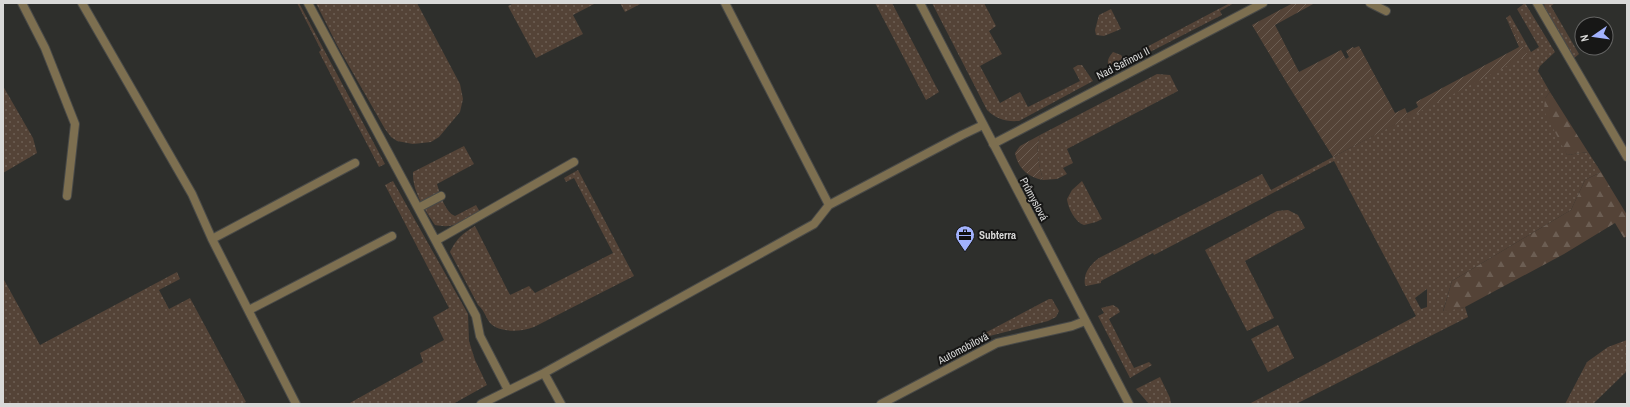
<svg xmlns="http://www.w3.org/2000/svg" width="1630" height="407" viewBox="0 0 1630 407" font-family="'Archivo Narrow',sans-serif">
	<style>
		.grass { fill: url(#grass-dots); fill-rule: evenodd }
		.forest { fill: url(#forest-firs) }
		.garden { fill: url(#garden-furrows) }
		.lines { fill: none; stroke-linecap: round; stroke-linejoin: round }
		.lane-casing { stroke: #494a48; stroke-width: 10 }
		.street-casing { stroke: #494a48; stroke-width: 10 }
		.lane { stroke: #7d6f50; stroke-width: 8 }
		.street { stroke: #7d6f50; stroke-width: 8 }
		.labels { text-anchor: middle; stroke-width: 4; stroke-linejoin: round; paint-order: stroke }
		.street-label { font-size: 11px; fill: #d9d9d8; stroke: #171716 }
		.poi-label { font-size: 11px; font-weight: bold; fill: #d9d9d8; stroke: #171716; text-anchor: start }
	</style>
	<defs>
		<pattern id="grass-dots" width="8" height="8" patternUnits="userSpaceOnUse"><rect width="8" height="8" fill="#544337"/><path d="M2 2h.1M6 6h.1" fill="none" stroke="#6c5e53" stroke-width="1.8" stroke-linecap="round"/></pattern>
		<pattern id="forest-firs" width="22" height="20" patternUnits="userSpaceOnUse"><rect width="22" height="20" fill="#544337"/><path d="M5 1l3.5 6h-7zM16 11l3.5 6h-7z" fill="#6c5e53"/></pattern>
		<pattern id="garden-furrows" width="10" height="10" patternUnits="userSpaceOnUse"><rect width="10" height="10" fill="#544337"/><path d="M-1 1l2-2M0 10L10 0M9 11l2-2" fill="none" stroke="#6c5e53"/></pattern>
	</defs>
	<rect width="100%" height="100%" fill="#2e2f2c"/>
	<!-- grass -->
	<path class="grass" d="M297,3H299L385,164L379,167L319,52L321,50Z
		M316,3H417L460,84L463,99L460,112L439,137L431,142L413,144L397,141L391,137L385,129L337,45Z
		M514,3H596L573,15L583,34L536,58L508,6Z
		M620,3H642L625,12Z
		M875,3H892L939,92L926,100Z
		M932,3H984L996,26L989,31L1002,54L980,66L1000,103L1020,92L1028,107L1080,81L1073,68L1078,65H1082L1093,81L1019,121C1006,122 996,119 987,110Z
		M1230,3H1234L1220,11L1222,15L1111,72C1107,63 1106,60 1113,52L1121,55L1124,59Z
		M1525,3L1555,52L1540,66L1538,71L1550,92L1545,98L1567,155L1588,152L1601,172L1585,180L1571,210L1452,281L1443,311L1465,307L1468,317L1296,404H1249L1416,316L1334,161L1154,255L1153,253L1101,281V283L1086,286L1085,285C1083,273 1090,265 1099,258L1262,174L1271,190L1527,54L1506,18L1510,15L1531,52L1539,47L1517,9ZM1427,289V307L1421,309L1415,298Z
		M1544,3H1555L1551,6L1579,54L1573,59L1545,9Z
		M1111,9L1121,29L1104,36L1096,35L1095,30L1099,15Z
		M1157,74L1170,75L1178,91L1067,149L1073,163L1063,168L1067,174L1057,179L1043,180C1039,165 1035,150 1040,135Z
		M3,86L33,138L37,153L3,173Z
		M464,146L474,164L437,184C440,194 445,212 455,216L476,205L480,212C463,222 455,229 435,225C425,210 412,191 413,172Z
		M578,170L634,276L534,327C521,332 500,333 490,323C485,316 484,310 478,305L450,252C457,238 462,234 475,226L510,295L529,286L535,293L613,253L574,178L566,182L564,178Z
		M393,181L468,314L469,341L475,360L487,385L453,404H348L423,362L420,353L444,340L433,317L449,308L385,185Z
		M1082,181L1102,219L1096,222L1084,225C1075,222 1068,208 1067,199L1072,190Z
		M1288,210L1298,215L1305,228L1245,261L1274,318L1247,331L1205,250L1277,211Z
		M177,272L180,279L159,290L169,309L190,298L246,402L242,404H3V278L40,345Z
		M1049,299H1052L1059,311L1056,317L1048,321L970,341Z
		M1113,305L1118,308L1120,312L1109,319L1134,368L1149,362L1152,365L1130,378L1098,316L1104,313L1101,308Z
		M1278,325L1294,358L1268,372L1251,339Z
		M1627,340V371L1593,404H1565L1587,362L1608,347Z
		M1160,377L1170,398L1171,404H1149L1136,389Z"/>
	<!-- forest -->
	<path class="forest" d="M1550,92L1588,152L1567,155L1544,111L1545,98Z
		M1601,172L1627,215V236L1624,238L1615,223L1564,254L1465,307L1443,312L1452,281L1571,210L1585,180Z"/>
	<!-- garden -->
	<path class="garden" d="M1293,3H1315L1275,25L1299,72L1341,50L1346,59L1349,57L1346,51L1353,47L1354,48L1359,46L1395,113L1405,108L1407,113L1418,107L1416,102L1519,47L1507,20L1528,55L1333,157L1288,85L1252,25Z
		M1040,135C1035,150 1039,165 1043,180C1027,177 1018,168 1015,153L1020,146Z"/>
	<g class="lines">
		<!-- lane casing -->
		<g class="lane-casing">
			<path id="lane" d="M22,3L45,48L75,124L67,196
				M82,3L192,194L212,239L296,404
				M308,3L476,316L480,336L508,390
				M725,3L829,205L962,135L983,125
				M1370,3L1386,11
				M1537,3L1627,157
				M993,144L1263,3
				M418,208L441,196
				M212,239L355,163
				M437,240L574,162
				M249,310L392,236
				M544,373L561,404
				M481,404L544,373L814,224L829,205
				M881,404L997,343L1072,326L1085,321"/>
		</g>
		<!-- street casing -->
		<g class="street-casing">
			<path id="street" d="M920,3L1129,404"/>
		</g>
		<!-- lane -->
		<use href="#lane" class="lane"/>
		<!-- street -->
		<use href="#street" class="street"/>
	</g>
	<!-- icons -->
	<defs>
		<g id="office-pin" transform="scale(1)"><path d="M0 17L-7.5 6A9.5 9.5 0 1 1 7.5 6Z" fill="#a2b2fd" stroke="#171716"/><path d="M-6-3h4V-5.5h4V-3h4V5H-6ZM-1-4.5V-3h2v-1.5ZM-6 0V1H6V0Z" fill="#111"/></g>
	</defs>
	<g fill-rule="evenodd">
		<use href="#office-pin" x="965" y="235"/>
	</g>
	<g class="labels">
		<!-- street labels -->
		<g class="street-label">
			<text transform="translate(1123 63) rotate(-27)" y="4">Nad Safinou II</text>
			<text transform="translate(1034 199) rotate(62)" y="4">Průmyslová</text>
			<text transform="translate(963 348) rotate(-28)" y="4">Automobilová</text>
		</g>
		<!-- poi labels -->
		<g class="poi-label">
			<text x="979" y="239">Subterra</text>
		</g>
	</g>
	<!-- border -->
	<rect width="1630" height="407" fill="none" stroke="#d9d9d8" stroke-width="8"/>
	<!-- north arrow -->
	<g transform="translate(1594 36) rotate(257)"><circle r="19" fill="#171716" stroke="#656564"/>
	<path d="M0-3L7 15L0 10L-7 15Z" fill="#a2b2fd"/>
	<text y="-6" font-size="11" font-weight="bold" text-anchor="middle" fill="#d9d9d8">N</text>
	</g>
</svg>
